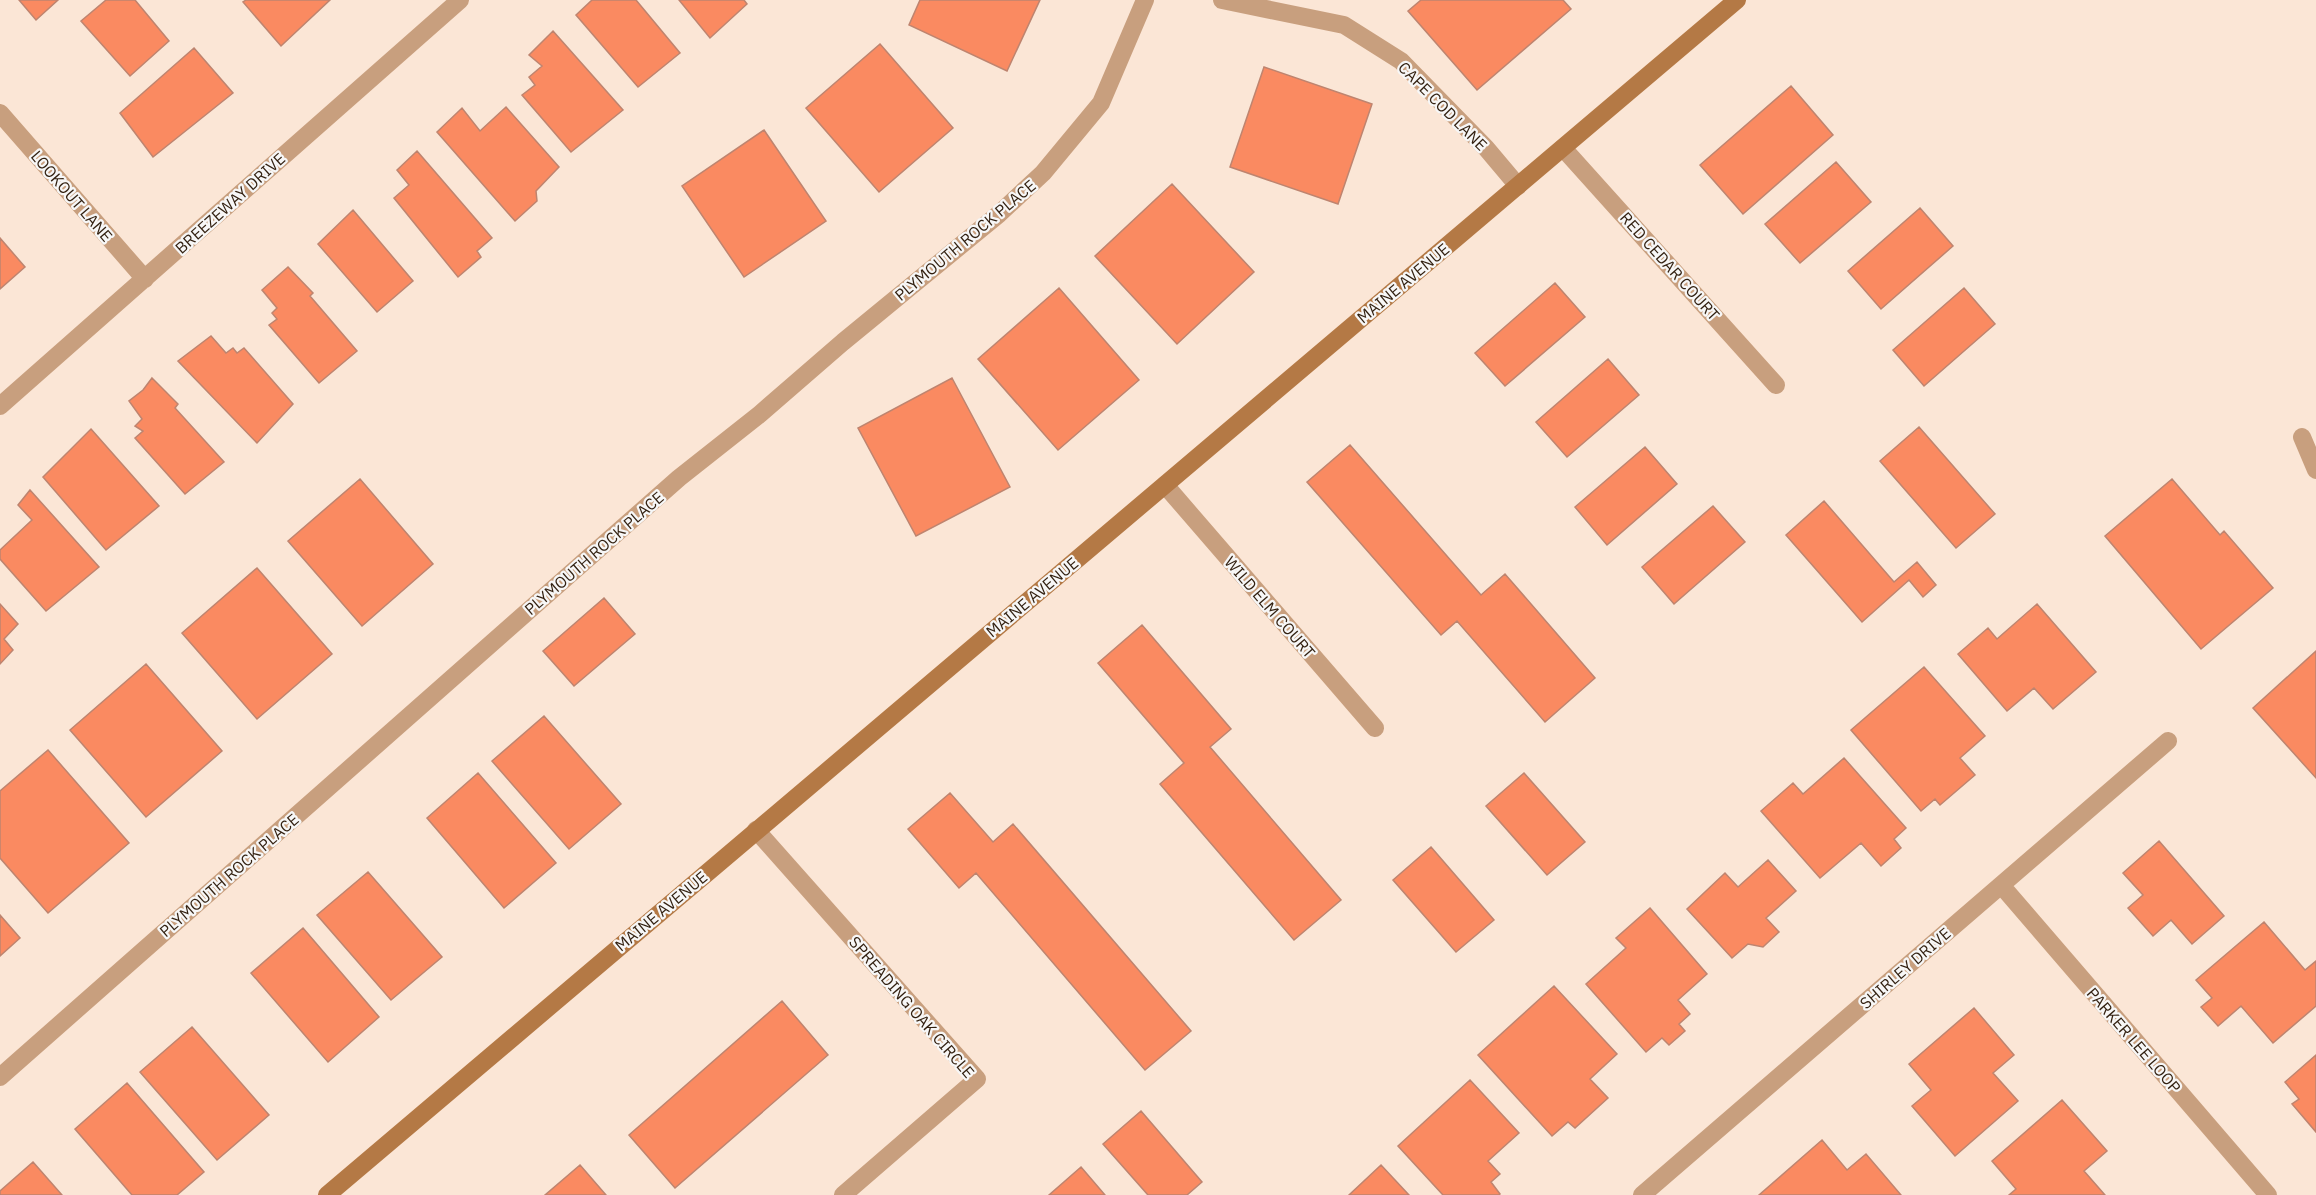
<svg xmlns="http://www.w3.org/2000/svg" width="2316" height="1195" viewBox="0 0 2316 1195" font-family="'IBM Plex Sans',sans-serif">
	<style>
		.building { fill: #fa8a61; stroke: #be846f; stroke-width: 1.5 }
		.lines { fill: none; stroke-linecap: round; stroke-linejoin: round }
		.lane { stroke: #c89f7e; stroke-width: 18 }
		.street { stroke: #c89f7e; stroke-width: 18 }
		.secondary { stroke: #b47945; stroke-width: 18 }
		.labels { text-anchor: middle; stroke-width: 4.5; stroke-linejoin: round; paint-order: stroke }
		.street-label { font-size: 16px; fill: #311f0f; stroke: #f7f7f7 }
	</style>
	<rect width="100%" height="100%" fill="#fbe6d6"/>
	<!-- building -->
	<path class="building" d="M19,0H58L36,20Z
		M106,0H135L169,41L130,76L81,21Z
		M246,0H330L281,46L243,2Z
		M592,0H636L680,53L638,87L576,15Z
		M679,0H744L747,4L710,38Z
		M920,0H1040L1007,71L909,25Z
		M1421,0H1563L1571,9L1477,90L1408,11Z
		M553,31L623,110L571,152L522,95L535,85L529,77L542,66L529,55Z
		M880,44L953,128L879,192L806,108Z
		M194,48L233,93L153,157L120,113Z
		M1264,67L1372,104L1338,204L1230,167Z
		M1791,86L1833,135L1743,214L1700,165Z
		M506,107L559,167L536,191L537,201L515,221L437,132L462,108L480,131Z
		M764,130L826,221L744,277L682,186Z
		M417,151L492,238L477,251L481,257L458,277L394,198L409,185L397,170Z
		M1836,162L1871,202L1800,263L1765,224Z
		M1172,184L1254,272L1177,344L1095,256Z
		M1920,208L1953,246L1881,309L1848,271Z
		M353,210L413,281L377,312L318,244Z
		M0,238L25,267L0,289Z
		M288,267L313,293L310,296L357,351L319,383L269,325L277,319L272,313L277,308L262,290Z
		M1555,283L1585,317L1505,386L1475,353Z
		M1059,288L1139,380L1058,450L978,359Z
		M1964,288L1995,324L1924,386L1893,350Z
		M211,336L226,353L233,348L237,353L244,348L293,404L257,443L178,361Z
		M1608,359L1639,395L1567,457L1536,422Z
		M152,378L178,404L175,408L224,462L185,494L135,438L143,431L135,426L142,419L129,401L143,390Z
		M952,378L1010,487L916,536L858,428Z
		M1919,427L1995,514L1956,548L1880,461Z
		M91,429L159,506L106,550L43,477Z
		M1350,445L1481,595L1505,574L1595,678L1545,722L1457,621L1441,635L1307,482Z
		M1645,447L1677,484L1607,545L1575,507Z
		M360,479L433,564L362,626L288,541Z
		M2172,479L2220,535L2224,531L2273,588L2201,649L2105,536Z
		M30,490L99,567L46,611L0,559V550L32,520L18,505Z
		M1824,501L1894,582L1917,562L1936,585L1923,597L1909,580L1862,622L1786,535Z
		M1713,506L1745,542L1674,604L1642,567Z
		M257,568L332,654L257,719L182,633Z
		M604,598L635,634L574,686L543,651Z
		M0,604L18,624L4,639L13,650L0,664Z
		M2037,604L2096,672L2053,709L2034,688L2007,711L1958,654L1988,628L1997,639Z
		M1142,625L1231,729L1210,747L1341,900L1294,940L1160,784L1184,763L1098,663Z
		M2316,651V778L2253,708Z
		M146,664L222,751L146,817L70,730Z
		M1924,667L1985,736L1960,758L1975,775L1940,805L1935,799L1921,811L1851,730Z
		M544,716L621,804L569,849L492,761Z
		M48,750L129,843L48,913L0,858V791Z
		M1844,758L1906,828L1894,839L1901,848L1881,866L1861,843L1820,878L1761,811L1793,783L1803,794Z
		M478,773L556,863L504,908L427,818Z
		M1524,773L1585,842L1547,875L1486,806Z
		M950,793L993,842L1013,824L1191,1031L1145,1070L976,873L959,888L908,829Z
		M2159,841L2224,916L2192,944L2171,920L2153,936L2128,908L2143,895L2123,873Z
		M1431,847L1494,920L1456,952L1393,880Z
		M1768,860L1796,891L1766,918L1779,932L1763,947L1748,944L1732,958L1687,909L1725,873L1738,887Z
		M368,872L442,957L391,1000L317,915Z
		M1650,908L1707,974L1678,1000L1690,1014L1679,1024L1685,1031L1669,1045L1662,1038L1646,1052L1586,984L1626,948L1616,938Z
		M0,915L20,938L0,956Z
		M2264,922L2305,970L2316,961V1006L2273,1043L2241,1006L2218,1026L2201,1007L2212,998L2196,980Z
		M303,928L379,1017L328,1062L251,973Z
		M1554,986L1617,1054L1590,1079L1608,1098L1575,1128L1568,1122L1552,1136L1478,1055Z
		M782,1001L828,1055L675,1188L629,1135Z
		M1974,1008L2014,1055L1993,1073L2018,1101L1955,1156L1912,1106L1931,1090L1909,1064Z
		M192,1027L269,1115L217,1160L140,1072Z
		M2316,1055V1132L2292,1104L2299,1099L2285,1082Z
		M1470,1080L1519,1133L1488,1161L1500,1174L1491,1182L1500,1194L1499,1195H1443L1398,1146Z
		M127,1083L204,1172L177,1195H132L75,1129Z
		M2062,1100L2107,1151L2084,1171L2105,1195H2009L2016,1189L1992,1161Z
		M1141,1111L1202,1182L1187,1195H1148L1103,1144Z
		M1822,1140L1847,1170L1866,1154L1901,1195H1759Z
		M33,1162L62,1195H0V1191Z
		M580,1165L606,1195H545Z
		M1381,1165L1409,1195H1349Z
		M1081,1167L1105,1195H1049Z"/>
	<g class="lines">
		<!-- lane -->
		<path class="lane" d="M1222,0L1344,25L1401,61L1486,148L1518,186
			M0,1077L679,478L760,414L843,342L999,214L1043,173L1101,103L1145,0"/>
		<!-- street -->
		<path class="street" d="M0,113L145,279
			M1563,148L1776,385
			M0,406L460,0
			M2302,437L2316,470
			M1165,485L1375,728
			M756,830L977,1079L843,1195
			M2001,885L2268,1195
			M1642,1195L2168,741"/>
		<!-- secondary -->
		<path class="secondary" d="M327,1195L1737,0"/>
	</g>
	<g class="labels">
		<!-- street labels -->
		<g class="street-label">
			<text transform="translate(1443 106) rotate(45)" y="6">CAPE COD LANE</text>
			<text transform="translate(72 196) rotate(49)" y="6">LOOKOUT LANE</text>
			<text transform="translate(230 203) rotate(-42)" y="6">BREEZEWAY DRIVE</text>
			<text transform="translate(965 240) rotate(-40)" y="6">PLYMOUTH ROCK PLACE</text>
			<text transform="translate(1670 266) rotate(48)" y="6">RED CEDAR COURT</text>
			<text transform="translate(1403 283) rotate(-40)" y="6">MAINE AVENUE</text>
			<text transform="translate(594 553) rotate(-41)" y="6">PLYMOUTH ROCK PLACE</text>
			<text transform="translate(1032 597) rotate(-40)" y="6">MAINE AVENUE</text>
			<text transform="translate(1270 607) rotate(49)" y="6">WILD ELM COURT</text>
			<text transform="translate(229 875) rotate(-41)" y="6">PLYMOUTH ROCK PLACE</text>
			<text transform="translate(661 911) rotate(-40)" y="6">MAINE AVENUE</text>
			<text transform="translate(1905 968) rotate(-41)" y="6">SHIRLEY DRIVE</text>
			<text transform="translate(912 1007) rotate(49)" y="6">SPREADING OAK CIRCLE</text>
			<text transform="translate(2134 1040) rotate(49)" y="6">PARKER LEE LOOP</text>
		</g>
	</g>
</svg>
